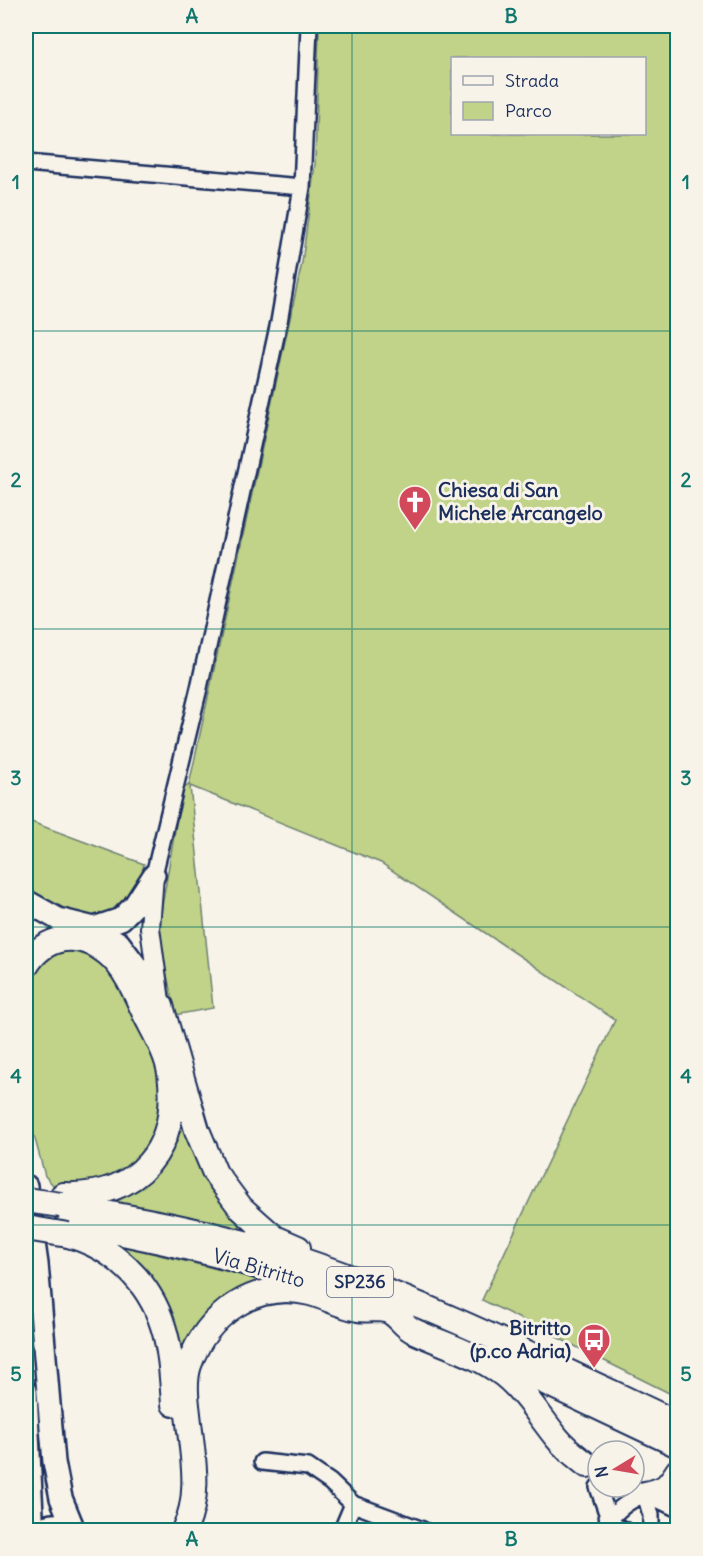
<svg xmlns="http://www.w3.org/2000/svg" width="703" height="1556" viewBox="0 0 703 1556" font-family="Delius,sans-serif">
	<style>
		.green { fill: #c0d388; stroke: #6e8173; stroke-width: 1.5; fill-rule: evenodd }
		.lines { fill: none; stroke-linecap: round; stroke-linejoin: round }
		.minor-casing { stroke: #1b2f5e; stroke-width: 20 }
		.tertiary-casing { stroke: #1b2f5e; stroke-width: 22 }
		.secondary-casing { stroke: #1b2f5e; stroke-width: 26 }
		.trunk-casing { stroke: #1b2f5e; stroke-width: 28 }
		.minor { stroke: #f7f3e8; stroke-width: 15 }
		.tertiary { stroke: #f7f3e8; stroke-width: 18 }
		.secondary { stroke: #f7f3e8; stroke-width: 21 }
		.trunk { stroke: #f7f3e8; stroke-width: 24 }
		.trunk-bridge-casing { stroke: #1b2f5e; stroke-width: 28; stroke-linecap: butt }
		.trunk-bridge { stroke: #f7f3e8; stroke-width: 24 }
		.grid { fill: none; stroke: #0f766e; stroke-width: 1.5; stroke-opacity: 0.55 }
		.labels { text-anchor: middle; stroke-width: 6; stroke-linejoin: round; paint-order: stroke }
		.shield { fill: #f7f3e8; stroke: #5d6a87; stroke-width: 1.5 }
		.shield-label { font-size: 18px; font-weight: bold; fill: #1b2f5e }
		.poi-label { font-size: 20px; font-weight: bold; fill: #1b2f5e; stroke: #f7f3e8; text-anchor: start }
		.street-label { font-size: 20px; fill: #1b2f5e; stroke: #f7f3e8 }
		.neatline { fill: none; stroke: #0f766e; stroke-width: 2 }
		.grid-label { font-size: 20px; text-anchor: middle; font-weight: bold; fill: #0f766e }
	</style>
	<rect width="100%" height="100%" fill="#f7f3e8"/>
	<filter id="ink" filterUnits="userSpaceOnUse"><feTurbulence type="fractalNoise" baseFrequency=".0167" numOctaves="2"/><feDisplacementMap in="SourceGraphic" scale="12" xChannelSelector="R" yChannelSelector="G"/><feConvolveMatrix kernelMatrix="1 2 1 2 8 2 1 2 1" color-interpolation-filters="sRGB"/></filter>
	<g filter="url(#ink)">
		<!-- green -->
		<path class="green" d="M323,26H677V1397L482,1300L615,1020L381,863L190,786L213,1008L175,1015L158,930L182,789L189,785L302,263L315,164L319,30ZM452,58H644V134H452Z
			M26,820L144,864L138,887L116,913L87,920L26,896Z
			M67,951L86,952L114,971L146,1029L166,1095L159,1141L109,1182L67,1188L54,1186L45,1176L26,1106V982L37,960Z
			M179,1112L257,1236L99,1199L126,1188Z
			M114,1244L255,1278L259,1282L257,1289L187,1355L175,1354Z"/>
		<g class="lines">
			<!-- minor casing -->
			<g class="minor-casing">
				<path id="minor" d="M26,163L302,187
					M154,875L199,688L279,322L302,187L309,26
					M262,1462L308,1467L330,1482L353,1504L342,1530
					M598,1487L607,1513L608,1523
					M632,1487L678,1509
					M645,1494L651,1515V1530
					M353,1504L423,1530
					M608,1523L624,1530
					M604,1530C611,1513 629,1500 645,1494"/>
			</g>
			<!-- tertiary casing -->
			<g class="tertiary-casing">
				<path id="tertiary" d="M154,875L150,928L160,1001"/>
			</g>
			<!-- secondary casing -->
			<g class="secondary-casing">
				<path id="secondary" d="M26,901L58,919L94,928L119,943L146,979L161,1006
					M94,928L121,919L134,906L154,875
					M26,1186L37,1264L54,1462L61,1498L74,1530
					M26,1392L32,1515L31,1530
					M39,1530C51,1522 62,1524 75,1530"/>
			</g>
			<!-- trunk casing -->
			<g class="trunk-casing">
				<path id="trunk" d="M26,966C45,935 79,930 107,953C125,967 136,994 145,1014C154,1032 167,1053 170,1073C180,1147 140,1198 63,1195
					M161,1006L197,1130L215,1173L241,1208L260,1225L275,1238L298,1248
					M61,1205C140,1219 219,1233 295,1258C428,1302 552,1365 678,1424
					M68,1223C152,1237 234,1257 315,1284
					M68,1235C113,1247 149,1281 163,1326C171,1351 172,1378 174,1404
					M494,1358L678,1445
					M645,1494C665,1490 667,1488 678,1471
					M184,1530C202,1495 192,1453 188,1414C186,1398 184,1380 189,1365C207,1314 255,1280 310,1293C326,1297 341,1306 358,1309C367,1311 381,1307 389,1311C399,1316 404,1327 414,1331C444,1345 477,1354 504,1375C525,1392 540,1417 557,1438C565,1448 577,1457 587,1465"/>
			</g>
			<!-- minor -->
			<use href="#minor" class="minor"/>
			<!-- tertiary -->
			<use href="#tertiary" class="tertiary"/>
			<!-- secondary -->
			<use href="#secondary" class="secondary"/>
			<!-- trunk -->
			<use href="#trunk" class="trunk"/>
			<!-- trunk-bridge casing -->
			<g class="trunk-bridge-casing">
				<path id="trunk-bridge" d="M26,1200L61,1205
					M26,1228L68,1235"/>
			</g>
			<!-- trunk-bridge -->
			<use href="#trunk-bridge" class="trunk-bridge"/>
		</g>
	</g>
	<!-- grid -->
	<path class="grid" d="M352,26V1530M26,331H678M26,629H678M26,927H678M26,1225H678"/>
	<!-- icons -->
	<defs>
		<g id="church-pin" transform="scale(1.725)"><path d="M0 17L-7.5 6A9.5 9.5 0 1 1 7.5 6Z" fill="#d1495b" stroke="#f7f3e8"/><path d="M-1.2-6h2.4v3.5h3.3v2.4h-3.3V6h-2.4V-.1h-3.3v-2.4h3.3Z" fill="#fff"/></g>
		<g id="bus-pin" transform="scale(1.725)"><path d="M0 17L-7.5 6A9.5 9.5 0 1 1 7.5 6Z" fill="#d1495b" stroke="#f7f3e8"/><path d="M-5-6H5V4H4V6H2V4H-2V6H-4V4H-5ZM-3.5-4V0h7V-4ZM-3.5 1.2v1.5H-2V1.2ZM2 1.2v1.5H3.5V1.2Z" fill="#fff"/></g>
	</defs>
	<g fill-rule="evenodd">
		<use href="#church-pin" x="415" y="502"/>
		<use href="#bus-pin" x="594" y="1340"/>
	</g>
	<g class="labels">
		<!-- shield labels -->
		<rect class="shield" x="327" y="1267" width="66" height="30" rx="4.5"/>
		<g class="shield-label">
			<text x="360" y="1288">SP236</text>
		</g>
		<!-- poi labels -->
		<g class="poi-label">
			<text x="438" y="497">Chiesa di San<tspan x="438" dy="23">Michele Arcangelo</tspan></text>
			<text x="571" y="1335" text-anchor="end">Bitritto<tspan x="571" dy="23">(p.co Adria)</tspan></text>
		</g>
		<!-- street labels -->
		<g class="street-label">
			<text transform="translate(259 1268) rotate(16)" y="7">Via Bitritto</text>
		</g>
	</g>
	<!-- margin -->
	<rect width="703" height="1556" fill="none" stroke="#f7f3e8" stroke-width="66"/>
	<!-- legend -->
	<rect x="451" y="57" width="195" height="78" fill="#f7f3e8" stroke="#9fa5b1" stroke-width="1.5"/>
	<rect x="463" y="76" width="30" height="9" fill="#f7f3e8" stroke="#9fa5b1" stroke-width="1.5"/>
	<text x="505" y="87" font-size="18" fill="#1b2f5e">Strada</text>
	<rect x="463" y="102" width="30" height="18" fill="#c0d388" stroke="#9fa5b1" stroke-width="1.5"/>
	<text x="505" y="117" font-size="18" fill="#1b2f5e">Parco</text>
	<!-- north arrow -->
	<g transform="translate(616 1469) rotate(259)"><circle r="28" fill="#f7f3e8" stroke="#9fa5b1" stroke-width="1.5"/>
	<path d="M0-4.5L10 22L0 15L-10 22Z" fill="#d1495b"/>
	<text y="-9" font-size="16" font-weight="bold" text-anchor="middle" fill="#1b2f5e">N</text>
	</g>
	<rect x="33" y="33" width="637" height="1490" class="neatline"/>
	<g class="grid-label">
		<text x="192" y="23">A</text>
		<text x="511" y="23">B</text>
		<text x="16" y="189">1</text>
		<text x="686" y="189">1</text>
		<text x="16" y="487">2</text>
		<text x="686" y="487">2</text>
		<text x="16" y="785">3</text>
		<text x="686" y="785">3</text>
		<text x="16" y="1083">4</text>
		<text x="686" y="1083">4</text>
		<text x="16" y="1381">5</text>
		<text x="686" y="1381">5</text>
		<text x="192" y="1546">A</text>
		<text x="511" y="1546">B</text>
	</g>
</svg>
